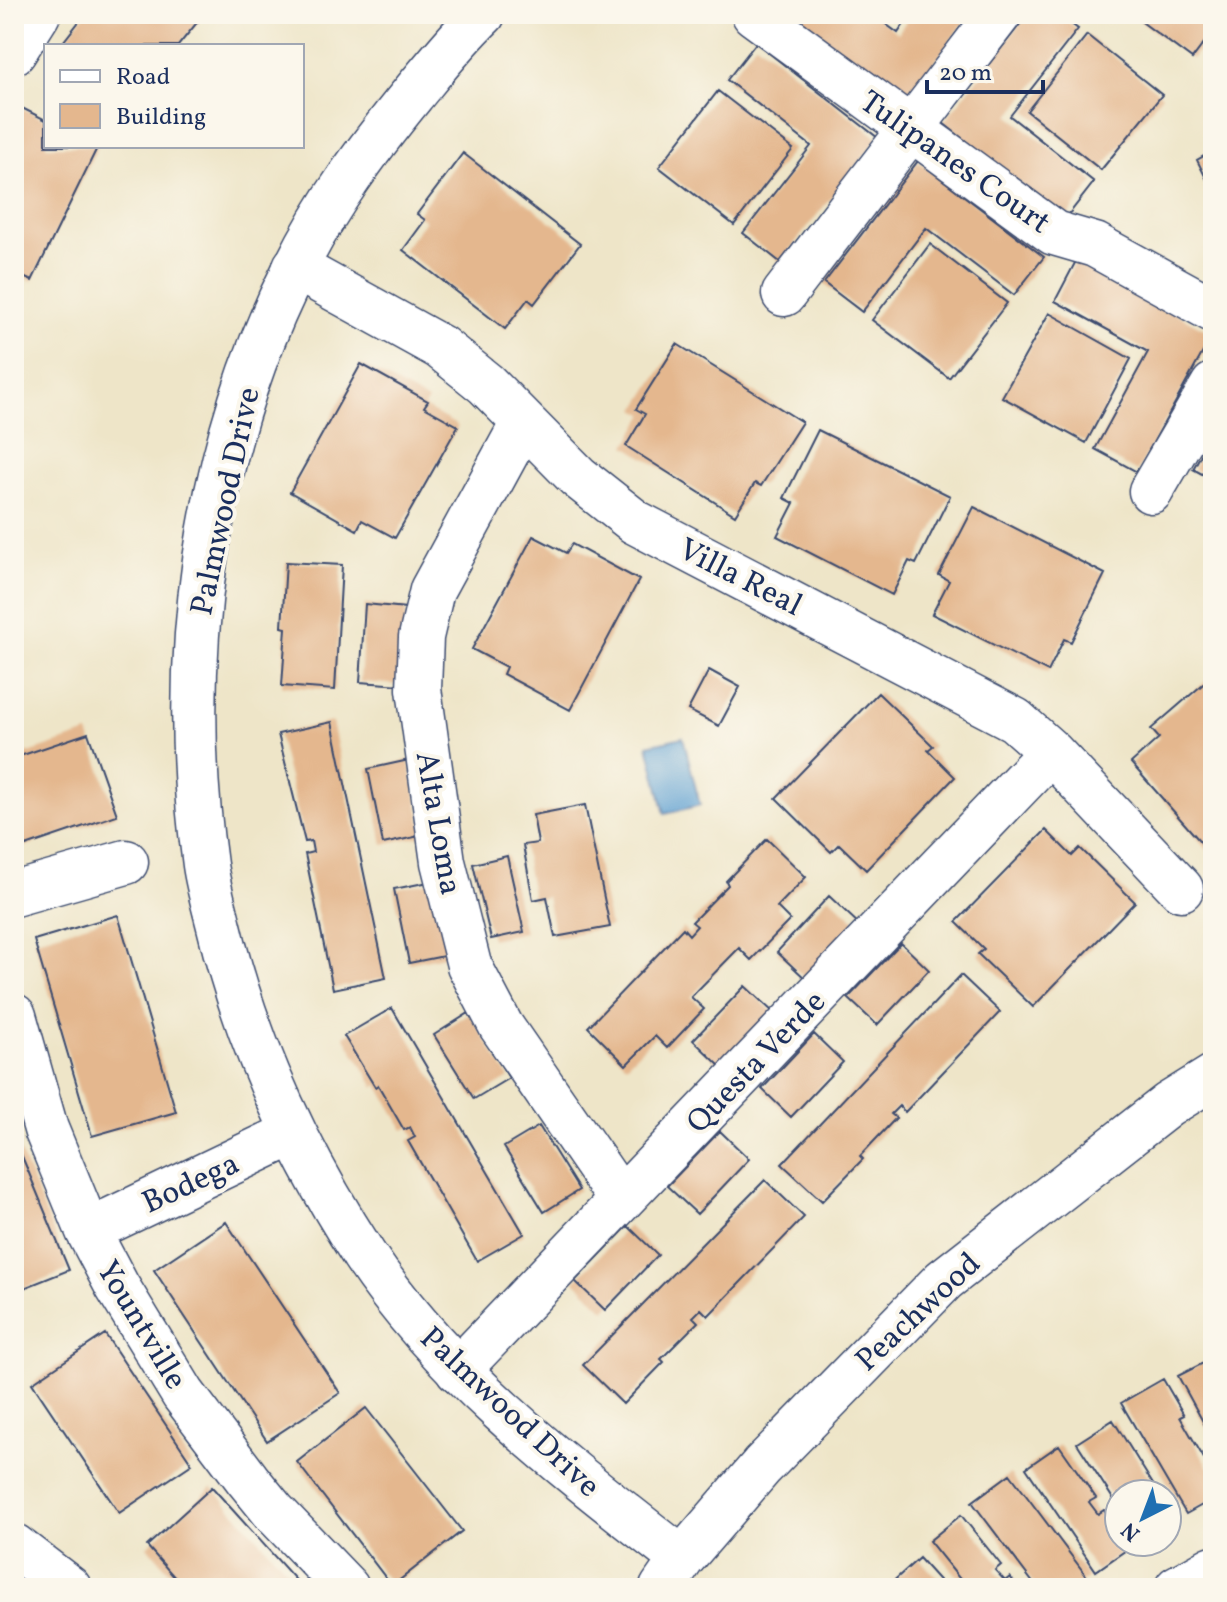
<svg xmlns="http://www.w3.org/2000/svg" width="1227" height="1602" viewBox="0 0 1227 1602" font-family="Vollkorn,serif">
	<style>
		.water { fill: #5fa0d2; stroke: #3d6898; stroke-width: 2 }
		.building { fill: #e4b78e }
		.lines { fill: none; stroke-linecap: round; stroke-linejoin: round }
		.minor-casing { stroke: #3b4a6e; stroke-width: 47 }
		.tertiary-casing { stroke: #3b4a6e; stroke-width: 47 }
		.minor { stroke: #fff; stroke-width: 44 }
		.tertiary { stroke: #fff; stroke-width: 44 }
		.labels { text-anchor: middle; stroke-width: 8; stroke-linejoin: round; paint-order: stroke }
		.street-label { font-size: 32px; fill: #1b2f5e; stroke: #fbf7ec }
	</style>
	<rect width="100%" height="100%" fill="#fbf7ec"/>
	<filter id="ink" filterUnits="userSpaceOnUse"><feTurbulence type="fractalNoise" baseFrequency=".0125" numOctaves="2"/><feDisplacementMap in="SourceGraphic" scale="16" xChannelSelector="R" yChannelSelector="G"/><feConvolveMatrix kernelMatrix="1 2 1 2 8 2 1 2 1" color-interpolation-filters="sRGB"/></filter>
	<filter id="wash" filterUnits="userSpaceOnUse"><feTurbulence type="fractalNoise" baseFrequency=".006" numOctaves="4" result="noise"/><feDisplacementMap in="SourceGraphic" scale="32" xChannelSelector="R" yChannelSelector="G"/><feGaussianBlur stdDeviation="1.8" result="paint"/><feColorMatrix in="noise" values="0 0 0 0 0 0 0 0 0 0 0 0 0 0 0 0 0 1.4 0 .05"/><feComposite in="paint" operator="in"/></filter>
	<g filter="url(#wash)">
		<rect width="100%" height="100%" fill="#eee5c8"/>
		<!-- water -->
		<path class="water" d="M683,737L700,805L665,814L648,745Z"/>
		<g id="blocks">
			<!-- building -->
			<path class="building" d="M85,14H204L178,46H60Z
				M791,14H872L898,33L911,14H970L907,100Z
				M1028,14H1058L1078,29L1010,116L1094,182L1065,219L943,123Z
				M1131,14H1213V31L1192,59Z
				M1087,35L1162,95L1101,170L1027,111Z
				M756,43L878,138L780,262L743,233L811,146L727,80Z
				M718,91L793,149L734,225L659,167Z
				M16,105L46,120V146H98L32,281L14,273Z
				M1213,151V192L1197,160Z
				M463,153L580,244L534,304L528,299L505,329L403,250L425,220L417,214Z
				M918,161L1044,257L1014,295L926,228L862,312L824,283Z
				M930,244L1007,303L949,378L872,320Z
				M1077,259L1213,334L1137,472L1095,449L1148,352L1055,301Z
				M1049,313L1131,359L1086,443L1002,397Z
				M677,344L802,422L761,486L755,483L735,515L626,446L645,414L636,409Z
				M361,364L428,401L424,407L458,426L395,538L362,520L357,530L290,492Z
				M818,430L950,496L916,564L909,561L892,595L777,536L794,503L784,498Z
				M1213,433V480L1193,469Z
				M974,507L1105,574L1071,642L1064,639L1048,672L932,614L949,581L939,575Z
				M533,536L566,553L572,544L639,580L570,710L503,674L506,667L472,649Z
				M286,562L342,565L335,690L282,686L286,628L282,627Z
				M365,604L406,608L402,685L360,682Z
				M709,670L740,687L719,726L688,710Z
				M1209,679L1213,684V856L1131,763L1159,738L1151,729Z
				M878,693L933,746L928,750L955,777L866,870L839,844L831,852L776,798Z
				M332,722L386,978L333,989L305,854L313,852L311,841L305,842L278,734Z
				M88,733L117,815L14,850V758Z
				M409,760L424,835L383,844L368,769Z
				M585,805L610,927L555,937L547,897L533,900L523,845L538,843L533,815Z
				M1046,830L1072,856L1080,848L1135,902L1033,1007L978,954L984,949L956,922Z
				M767,839L806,877L777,907L790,920L751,960L739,948L691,997L704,1009L667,1048L655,1036L626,1065L588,1027L683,928L689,935L697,926L692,922L728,885L726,881Z
				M507,856L524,932L491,939L473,864Z
				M434,881L449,955L409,963L394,889Z
				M829,896L860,925L807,980L777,952Z
				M118,915L176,1112L92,1136L34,940Z
				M901,943L929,970L877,1025L848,998Z
				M961,975L1000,1012L905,1112L899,1106L891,1114L896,1118L860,1156L863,1159L822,1201L782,1164Z
				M745,986L774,1013L722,1068L693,1040Z
				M392,1008L524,1234L477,1261L408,1141L415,1137L410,1127L404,1130L378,1085L375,1087L344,1036Z
				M469,1013L509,1078L474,1099L434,1035Z
				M814,1034L843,1062L791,1117L762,1089Z
				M539,1126L579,1190L544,1212L504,1147Z
				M720,1131L749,1159L697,1214L667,1186Z
				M14,1137L69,1270L14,1292Z
				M765,1180L804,1217L708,1316L701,1309L693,1317L698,1322L661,1359L664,1362L623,1404L583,1365Z
				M226,1222L340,1393L267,1441L154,1270Z
				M628,1226L658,1255L605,1310L575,1281Z
				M105,1334L192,1464L119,1513L32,1383Z
				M1213,1358V1440L1178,1376Z
				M1163,1379L1184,1415L1180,1417L1213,1474V1499L1186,1514L1121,1403Z
				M366,1408L462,1531L392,1586L297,1462Z
				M1113,1420L1159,1494H1119V1508L1077,1443Z
				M1059,1445L1096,1498L1089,1502L1098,1514L1104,1510L1119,1533V1542H1125L1129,1548L1096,1571L1026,1468Z
				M1010,1474L1088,1578L1074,1588H1037L972,1502Z
				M212,1487L303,1588H184L147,1546Z
				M1167,1506L1176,1520L1167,1526Z
				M961,1515L1001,1565L995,1570L1005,1581L1010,1577L1019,1588H967L929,1541Z
				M919,1558L946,1588H892L889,1585Z"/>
		</g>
	</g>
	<g filter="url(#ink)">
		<use href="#blocks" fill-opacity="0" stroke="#3b4a6e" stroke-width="2"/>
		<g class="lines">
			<!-- minor casing -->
			<g class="minor-casing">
				<path id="minor" d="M754,14L1054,233L1095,245L1213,310
					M14,52L38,14
					M295,267L440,347L486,384L578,477L635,522L1015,720L1051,752L1181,889
					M784,294L999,14
					M523,423L432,590L421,637L419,689L443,862L469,965L501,1026L621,1200
					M1151,491L1213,385
					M14,894L126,862
					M14,1016L46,1129L88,1231L117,1286L183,1394L248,1480L274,1512L347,1588
					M88,1231L293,1133
					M458,1370L1051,752
					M14,1546L69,1588
					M1177,1588L1213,1568"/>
			</g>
			<!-- tertiary casing -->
			<g class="tertiary-casing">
				<path id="tertiary" d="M483,14C457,39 435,67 412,95C368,149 327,204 296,267C203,449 177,664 205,865C208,885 214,906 219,926C247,1044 298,1153 364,1255C446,1378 567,1469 682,1559
					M662,1588L682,1559L762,1466L944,1280L1168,1105L1213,1077"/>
			</g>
			<!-- minor -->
			<use href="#minor" class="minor"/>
			<!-- tertiary -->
			<use href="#tertiary" class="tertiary"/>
		</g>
	</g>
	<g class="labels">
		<!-- street labels -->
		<g class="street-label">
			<text transform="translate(956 161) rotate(35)" y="11">Tulipanes Court</text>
			<text transform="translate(224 501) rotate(-78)" y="11">Palmwood Drive</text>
			<text transform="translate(741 576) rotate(27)" y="11">Villa Real</text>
			<text transform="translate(440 823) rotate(80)" y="11">Alta Loma</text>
			<text transform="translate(755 1061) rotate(-46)" y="11">Questa Verde</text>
			<text transform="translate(190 1182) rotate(-25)" y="11">Bodega</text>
			<text transform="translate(917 1311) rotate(-43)" y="11">Peachwood</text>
			<text transform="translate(143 1324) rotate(59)" y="11">Yountville</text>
			<text transform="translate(511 1411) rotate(43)" y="11">Palmwood Drive</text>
		</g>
	</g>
	<!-- margin -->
	<rect width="1227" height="1602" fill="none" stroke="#fbf7ec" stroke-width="48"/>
	<!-- legend -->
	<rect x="44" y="44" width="260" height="104" fill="#fbf7ec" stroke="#a1a7b3" stroke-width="2"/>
	<rect x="60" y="70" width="40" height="12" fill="#ffffff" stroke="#a1a7b3" stroke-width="2"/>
	<text x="116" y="84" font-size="24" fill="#1b2f5e">Road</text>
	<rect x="60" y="104" width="40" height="24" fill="#e4b78e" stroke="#a1a7b3" stroke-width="2"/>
	<text x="116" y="124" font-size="24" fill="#1b2f5e">Building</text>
	<!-- north arrow -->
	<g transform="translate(1143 1518) rotate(222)"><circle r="38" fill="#fbf7ec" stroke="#a1a7b3" stroke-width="2"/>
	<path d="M0-6L14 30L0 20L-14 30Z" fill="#1f6fb2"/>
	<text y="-12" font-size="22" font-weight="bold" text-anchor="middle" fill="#1b2f5e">N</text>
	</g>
	<!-- scale -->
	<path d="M927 80v12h116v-12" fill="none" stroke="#1b2f5e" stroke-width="4"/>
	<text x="939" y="80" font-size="24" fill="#1b2f5e" stroke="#fbf7ec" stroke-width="6" paint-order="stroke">20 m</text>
</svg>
